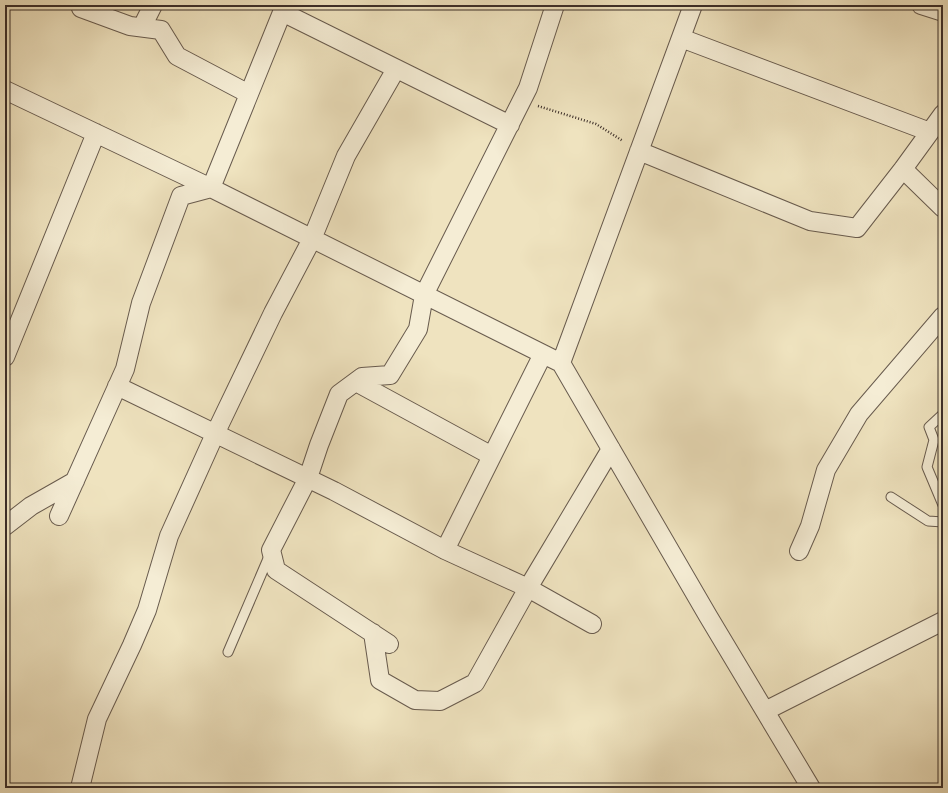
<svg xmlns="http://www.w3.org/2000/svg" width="948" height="793" viewBox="0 0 948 793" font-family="Alegreya,serif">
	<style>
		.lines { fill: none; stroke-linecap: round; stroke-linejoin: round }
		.service-casing { stroke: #685b4e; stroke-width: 11 }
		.minor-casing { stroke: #685b4e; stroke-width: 20 }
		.path { stroke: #3b2e29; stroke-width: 2.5; stroke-dasharray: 1 2; stroke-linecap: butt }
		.service { stroke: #f5edd5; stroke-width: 9 }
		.minor { stroke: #f5edd5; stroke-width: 18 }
	</style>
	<rect width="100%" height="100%" fill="#efe3bf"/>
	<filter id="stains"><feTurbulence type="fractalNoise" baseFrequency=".005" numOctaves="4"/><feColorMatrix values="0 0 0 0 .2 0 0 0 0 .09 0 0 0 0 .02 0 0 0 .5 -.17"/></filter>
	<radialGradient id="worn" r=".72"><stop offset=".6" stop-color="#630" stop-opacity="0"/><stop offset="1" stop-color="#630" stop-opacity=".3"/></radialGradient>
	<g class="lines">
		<!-- service casing -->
		<g class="service-casing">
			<path id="service" d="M943,414L929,427L934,440L927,467L943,505
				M891,497L928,521L943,522
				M228,652L270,554"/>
		</g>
		<!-- minor casing -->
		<g class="minor-casing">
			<path id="minor" d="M80,5L81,8L130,26L161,30L177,56L249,94
				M285,5L211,188L561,363
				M693,5L561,363L708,616L811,788
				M921,5L943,12
				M282,12L510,125
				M142,27L153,5
				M681,38L930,132
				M5,90L211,188
				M639,151L810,221L857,228L903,169L943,114
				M903,169L943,208
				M5,357L96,133
				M356,382L492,456
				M117,386L334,491L445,550L528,588L592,624
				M59,516L125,369L141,303L181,196L211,188
				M5,526L31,506L75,481
				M445,550L543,354
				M799,551L810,526L826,470L859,414L943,316
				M373,633L380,680L415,700L440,701L475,683L528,588L611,449
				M389,644L276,570L271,550L308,478L319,445L339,394L362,377L390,375L418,329L424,295L528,88L555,5
				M765,711L943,621
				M80,788L97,719L132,645L147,610L169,536L215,434L273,313L312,239L346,156L396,69"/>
		</g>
		<!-- path -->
		<path class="path" d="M538,106L596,124L623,141"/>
		<!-- service -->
		<use href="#service" class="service"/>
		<!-- minor -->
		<use href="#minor" class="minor"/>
	</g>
	<!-- margin -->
	<rect width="948" height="793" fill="none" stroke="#efe3bf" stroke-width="20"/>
	<rect x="6" y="6" width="936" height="781" fill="none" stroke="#3b2e29" stroke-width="2"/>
	<rect x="10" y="10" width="928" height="773" fill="none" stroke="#3b2e29"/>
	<rect width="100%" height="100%" filter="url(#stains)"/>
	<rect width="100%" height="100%" fill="url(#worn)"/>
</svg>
